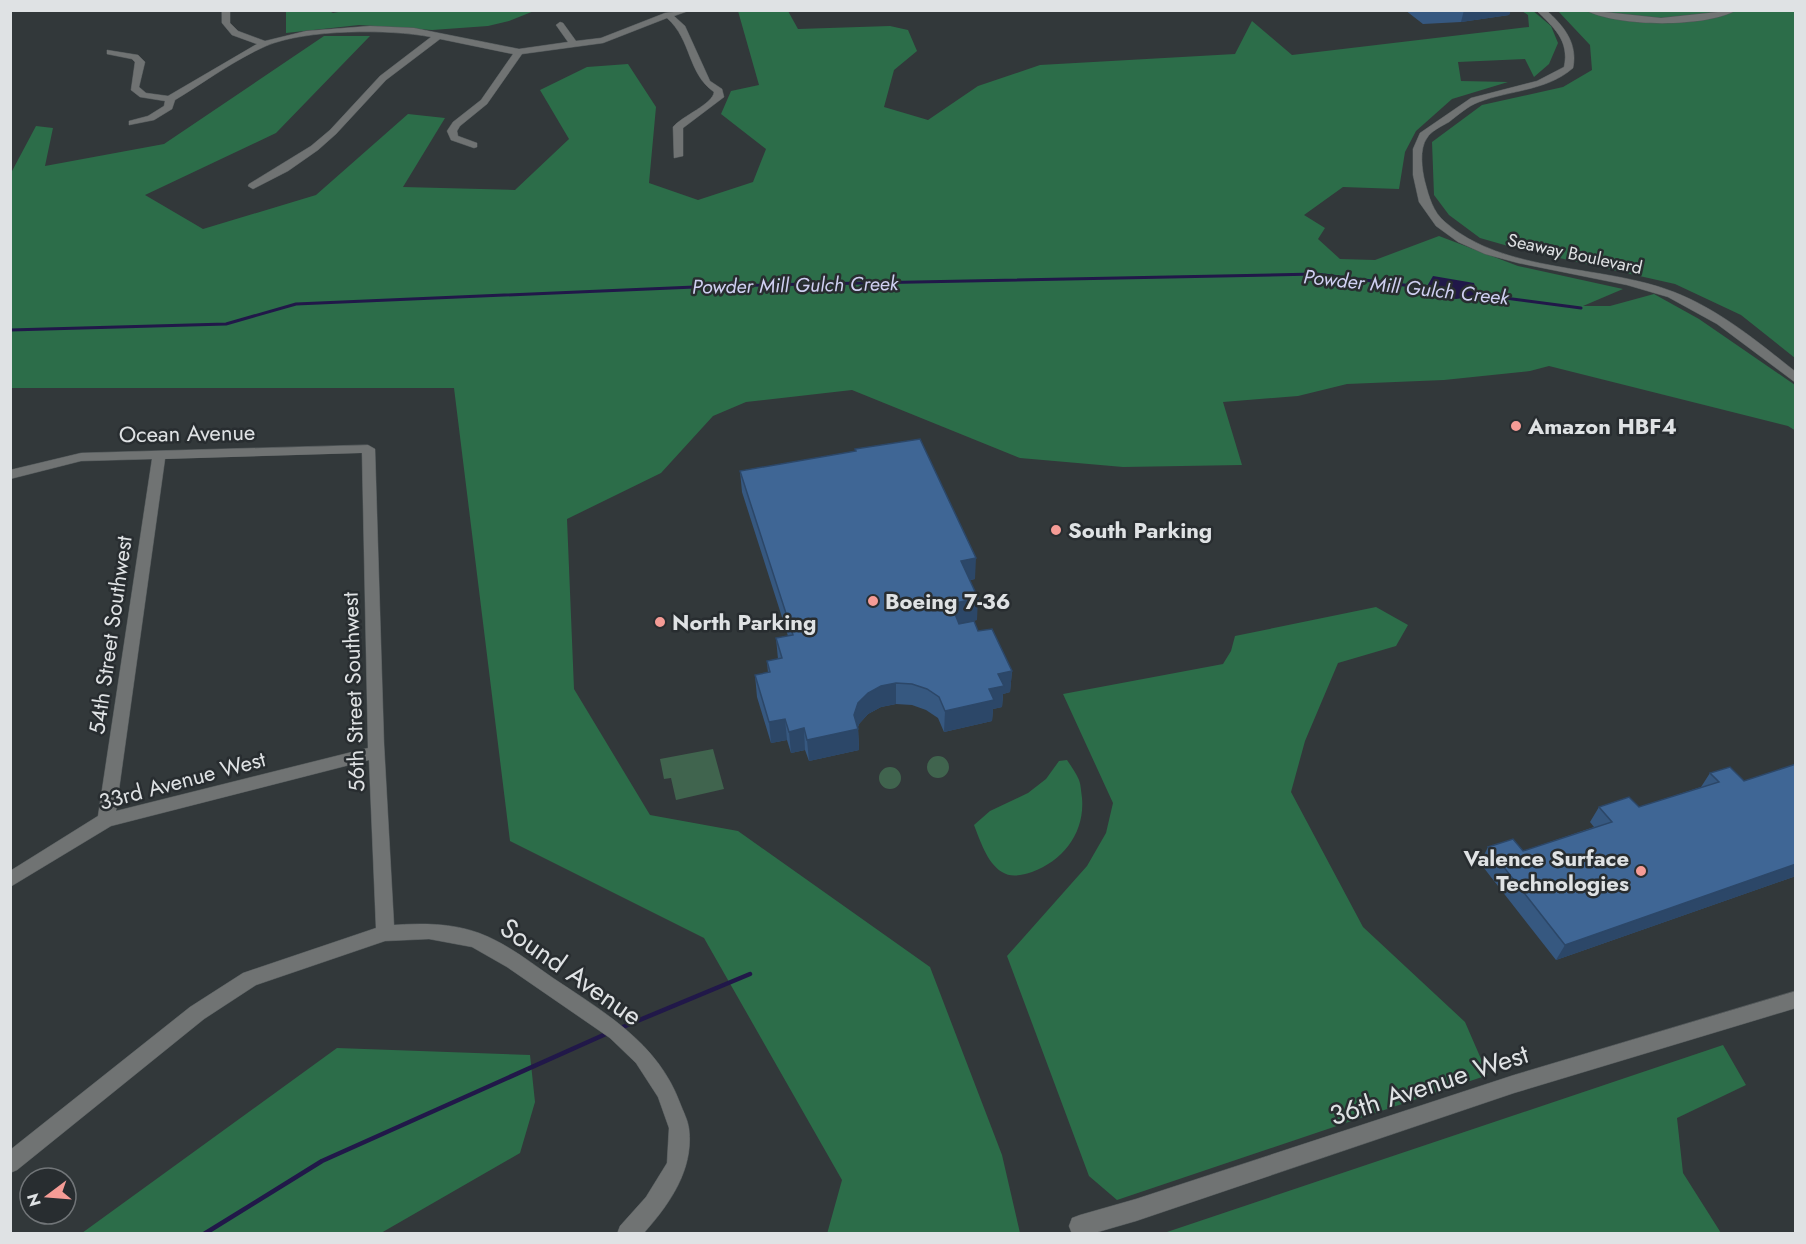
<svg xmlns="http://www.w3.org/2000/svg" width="1806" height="1244" viewBox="0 0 1806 1244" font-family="Jost,sans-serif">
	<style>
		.green { fill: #40644e }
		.forest { fill: #2c6d49 }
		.water { fill: #211849 }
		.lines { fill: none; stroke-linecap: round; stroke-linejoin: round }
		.stream-far1 { stroke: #211849; stroke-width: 3 }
		.stream { stroke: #211849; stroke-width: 4.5 }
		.minor-casing { stroke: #515759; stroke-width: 1 }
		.minor { fill: #707373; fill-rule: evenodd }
		.wall { fill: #365880 }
		.shaded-wall { fill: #2c4768 }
		.building { fill: #3f6695; stroke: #2c4768; stroke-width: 1.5 }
		.poi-dot { fill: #f59c96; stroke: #282d30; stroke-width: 2 }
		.labels { text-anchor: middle; stroke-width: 5; stroke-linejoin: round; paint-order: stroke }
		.far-street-label { font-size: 18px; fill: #dfe2e4; stroke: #282d30 }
		.far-water-label { font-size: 20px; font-style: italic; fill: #cfcff1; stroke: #282d30 }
		.poi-label { font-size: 22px; font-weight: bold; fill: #dfe2e4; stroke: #282d30; text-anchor: start }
		.street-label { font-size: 22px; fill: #dfe2e4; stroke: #282d30 }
		.near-street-label { font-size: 27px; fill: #dfe2e4; stroke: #282d30 }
	</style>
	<rect width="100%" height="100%" fill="#32383a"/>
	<!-- green -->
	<path class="green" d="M713,749L724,789L676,800L671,778L664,779L660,759Z
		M927 767a11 11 0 1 1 22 0a11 11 0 1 1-22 0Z
		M879 778a11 11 0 1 1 22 0a11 11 0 1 1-22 0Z"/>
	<!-- forest -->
	<path class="forest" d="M349,10L534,11L509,21L488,26L432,30L359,25L286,33V11H329L333,13Z
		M1532,10L1551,26L1558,43L1549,64L1534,77L1525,59L1458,62L1461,81L1508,82L1452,99L1416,131L1405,152L1399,189L1343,187L1304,215L1325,228L1318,239L1340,259L1375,260L1439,236L1518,266L1623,289L1583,306H1610L1654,294L1699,319L1795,385L1796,431L1788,426L1549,366L1530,371L1444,380L1347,384L1298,396L1223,402L1242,465L1123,467L1020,458L852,390L746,402L713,416L661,473L567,519L574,689L650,815L738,831L930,967L1002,1155L1020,1233L827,1234L842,1180L704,938L510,841L454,388H11V173L36,126L53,128L45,166L164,144L324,36H370L276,133L145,195L203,229L316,195L408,114L445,118L403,187L515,190L569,139L540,90L587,67L628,64L656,107L649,183L698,200L753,182L766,149L721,114L731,91L759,85L738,11H788L798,29L890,26L908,30L917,51L894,70L884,107L928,120L978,86L1040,65L1235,54L1252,21L1292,55L1529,27L1528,15L1522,11Z
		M1558,11H1795V358L1741,315L1675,284L1515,248L1480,238L1449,215L1434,195L1432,142L1482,105L1563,87L1592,70L1590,45Z
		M1376,607L1408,625L1396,646L1338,663L1305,741L1291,792L1363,927L1465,1022L1488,1075L1117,1200L1089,1176L1007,956L1087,866L1106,833L1113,803L1063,694L1223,664L1231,651L1235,636Z
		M1067,760C1071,766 1076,773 1079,780C1081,785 1081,792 1082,798C1085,832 1064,860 1032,872C1022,875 1011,878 1002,872C987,863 980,840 974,825L990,811L1028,793L1046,779L1059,761Z
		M1723,1045L1746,1085L1677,1118L1683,1173L1721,1233H1164Z
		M337,1048L530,1055L535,1102L520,1153L381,1233H82Z"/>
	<!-- water -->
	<path class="water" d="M1433,276L1474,283L1478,296L1456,299L1430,295L1426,288Z"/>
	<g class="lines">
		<!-- stream-far1 -->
		<path class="stream-far1" d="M1474,294L1581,308
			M10,330L226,324L296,304L718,286L1316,274L1428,288"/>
		<!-- stream -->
		<path class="stream" d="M618,1029L750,974
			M204,1234L322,1161L608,1033"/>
		<!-- minor casing -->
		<g class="minor-casing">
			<path id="minor" d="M222,10H230V23L238,31L265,41L306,31L370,26L414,28L519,49L568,42L556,25L560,22L563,23L576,41L601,38L665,13L691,10L674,16L685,26L710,81L722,89L724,97L683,128V156L674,158L673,127C682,116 713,104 714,92C687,73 692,40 667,18L603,43L522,54L487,104L460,126L457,131L458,136L477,143V147L474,148L451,140L447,131L453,122L481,100L513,54L440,39L386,80L336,134L318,150L288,171L253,189L248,186L249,184L311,146L330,130L380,76L431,37C389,29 306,29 266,46C236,59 203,83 175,100L172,109L154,120L129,125V121L148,116L164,106L165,101L140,97L131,90L135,62L132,59L107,54V50L138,55L145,62L139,87L146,93L168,96L257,44L232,35L222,23Z
				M1536,10H1546C1564,26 1578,43 1573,68C1547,91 1510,90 1479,102C1468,106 1458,115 1449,122C1442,126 1431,131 1427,138C1419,149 1422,170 1425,182C1429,197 1433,212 1445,222C1504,274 1603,264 1674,292C1720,310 1758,342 1796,372V383L1717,324L1668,297L1627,285L1518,263L1485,254L1458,242L1436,226L1419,202L1413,175V149L1420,133L1471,98L1537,81L1564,67C1570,40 1553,27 1536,10Z
				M1585,10L1661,18L1737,10C1705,28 1617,27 1585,10Z
				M368,445L375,449L384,744L394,925C422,923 452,923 479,933C506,943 530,962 553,978C604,1012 658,1043 680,1103C683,1111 688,1120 689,1129C694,1170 669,1205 643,1234H617L620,1226L646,1197L667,1163L669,1128L658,1097L636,1063L610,1038L507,967L472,947L429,939L385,941L256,985L204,1019L17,1170L10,1173V1150L190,1007L243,973L376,928L369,760L111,826L10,887V871L98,816L152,459L81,461L10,479V470L81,453ZM362,453L368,748L116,811L165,459Z
				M1796,991V1008L1514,1093L1136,1221L1091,1234H1072L1069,1226L1072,1218L1080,1215L1136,1199L1514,1075Z"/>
		</g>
		<!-- minor -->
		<use href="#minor" class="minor"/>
	</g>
	<!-- wall -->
	<path class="wall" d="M1405,10H1511L1509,15L1461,22L1423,24Z
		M855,449L975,579L970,580L977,620L959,623L978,631L1012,671L1010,692L1003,694L1002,707L993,709L992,721L944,732L938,718L926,710L912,705L896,704L881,707L868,714L859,724L858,727L859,750L809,761L805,750L791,753L787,740L771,743L757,697L755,675L768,673L767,661L778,659L776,638L788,636L742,492L740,471L855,451Z
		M1796,764V876L1556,960L1480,863L1488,847L1523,851L1594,827L1590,822L1599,807H1639L1701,787L1710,773L1744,781Z"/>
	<!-- shaded-wall -->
	<path class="shaded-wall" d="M1464,10H1511L1509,15L1461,22Z
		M976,558L975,579L960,582L961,561Z
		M978,598L977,620L950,625L951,604Z
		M1012,671L1010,692L1003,694L1002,707L993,709L992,721L944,732L945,711L989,689L998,674Z
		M896,683V704L881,707L868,714L859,724L857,730L858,729L859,750L809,761L807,740L854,715L858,703L868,693L881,686Z
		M785,719L787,740L771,743L769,722Z
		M804,728L805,750L791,753L789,732Z
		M1796,864V876L1556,960L1565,945Z"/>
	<!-- building -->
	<path class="building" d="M920,439L976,558L961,561L978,598L951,604L959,624L974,621L978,631L992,629L1012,671L998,674L1004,686L989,689L994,700L945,711L939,697L927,689L912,684L896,683L881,686L868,693L858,703L854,715L858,729L807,740L804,728L789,732L785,719L769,722L755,675L770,672L767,661L782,658L776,638L793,635L740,471L856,451L855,449Z
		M1796,764V864L1565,945L1488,847L1513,839L1523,851L1612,822L1599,807L1629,797L1639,807L1719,782L1710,773L1730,767L1744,781Z"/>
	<!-- markers -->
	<g class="poi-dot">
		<circle cx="1516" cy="426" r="6"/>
		<circle cx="1056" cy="530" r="6"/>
		<circle cx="873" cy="601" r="6"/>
		<circle cx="660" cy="622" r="6"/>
		<circle cx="1641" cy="871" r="6"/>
	</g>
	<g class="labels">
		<!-- far-street labels -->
		<g class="far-street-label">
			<text transform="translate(1575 254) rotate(12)" y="6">Seaway Boulevard</text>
		</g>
		<!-- far-water labels -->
		<g class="far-water-label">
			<text transform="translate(795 285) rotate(-1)" y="7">Powder Mill Gulch Creek</text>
			<text transform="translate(1406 287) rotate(6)" y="7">Powder Mill Gulch Creek</text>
		</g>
		<!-- poi labels -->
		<g class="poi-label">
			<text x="1528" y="434">Amazon HBF4</text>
			<text x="1068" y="538">South Parking</text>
			<text x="885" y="609">Boeing 7-36</text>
			<text x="672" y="630">North Parking</text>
			<text x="1629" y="866" text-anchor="end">Valence Surface<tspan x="1629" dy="25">Technologies</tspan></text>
		</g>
		<!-- street labels -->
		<g class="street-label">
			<text transform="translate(187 433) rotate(-1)" y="8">Ocean Avenue</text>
			<text transform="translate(110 635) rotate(-82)" y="8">54th Street Southwest</text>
			<text transform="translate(353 692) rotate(-92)" y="8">56th Street Southwest</text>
			<text transform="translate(182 780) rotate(-15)" y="8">33rd Avenue West</text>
		</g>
		<!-- near-street labels -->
		<g class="near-street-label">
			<text transform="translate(571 972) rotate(35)" y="9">Sound Avenue</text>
			<text transform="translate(1429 1085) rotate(-18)" y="9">36th Avenue West</text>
		</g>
	</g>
	<!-- border -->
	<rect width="1806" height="1244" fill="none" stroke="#dfe2e4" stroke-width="24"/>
	<!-- north arrow -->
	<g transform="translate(48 1196) rotate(254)"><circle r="28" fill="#282d30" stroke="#717578" stroke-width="1.5"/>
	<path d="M0-4.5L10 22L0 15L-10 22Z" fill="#f59c96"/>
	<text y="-9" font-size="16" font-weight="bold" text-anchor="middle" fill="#dfe2e4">N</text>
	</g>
</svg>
